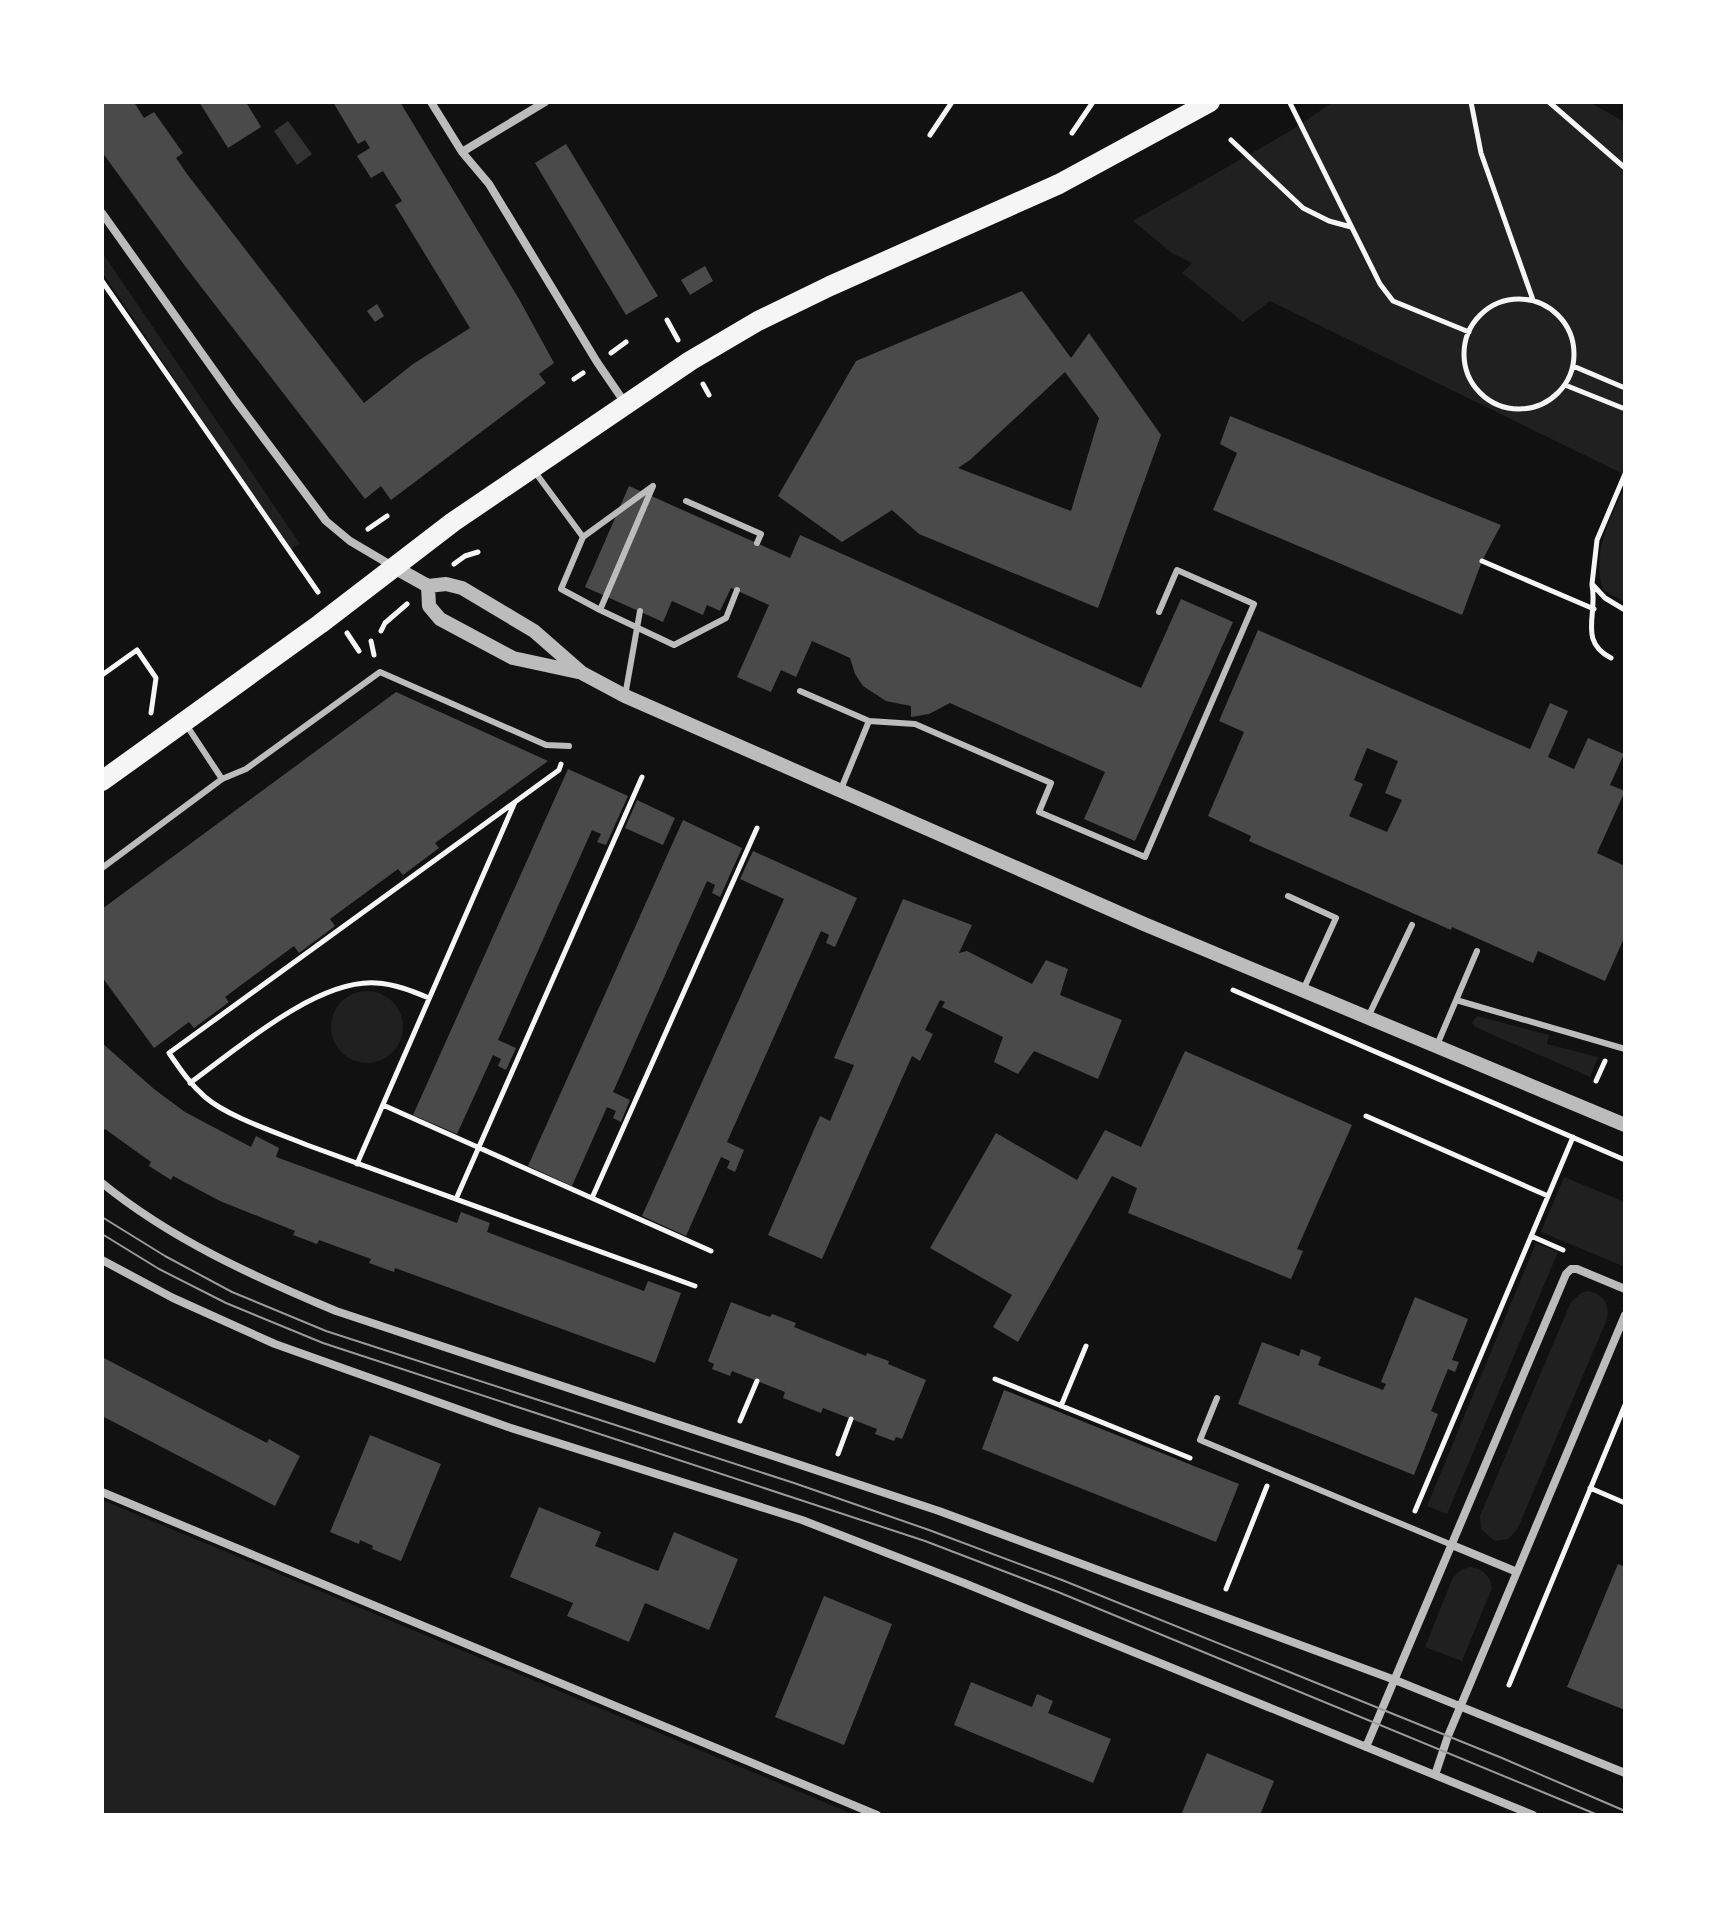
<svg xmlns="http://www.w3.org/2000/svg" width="1727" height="1917" viewBox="0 0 1727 1917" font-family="'Archivo Narrow',sans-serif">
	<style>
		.green { fill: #202020 }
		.water { fill: #333 }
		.building { fill: #4a4a4a; fill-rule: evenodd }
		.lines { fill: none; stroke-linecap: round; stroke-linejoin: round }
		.path { stroke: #f5f5f5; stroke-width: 5 }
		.service { stroke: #bcbcbc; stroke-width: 6 }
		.minor { stroke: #bcbcbc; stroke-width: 8 }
		.tertiary { stroke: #bcbcbc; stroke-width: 14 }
		.primary { stroke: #f5f5f5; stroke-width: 20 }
		.tram { stroke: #9a9a9a; stroke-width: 2 }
	</style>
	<rect width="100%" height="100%" fill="#111"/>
	<!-- green -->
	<path class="green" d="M1333,102H1589L1625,122V475L1270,301L1243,322L1182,273L1192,263L1172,253L1133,221L1292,130Z
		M102,252L300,544L290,550L102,272Z
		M1625,486V602L1603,590C1591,553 1610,519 1625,486Z
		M331 1027a36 36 0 1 1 72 0a36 36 0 1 1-72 0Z
		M1477,1016L1549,1035L1547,1044L1598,1057L1590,1077L1475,1027L1472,1023Z
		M1564,1177L1625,1202V1267L1541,1232Z
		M1536,1243L1558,1252L1447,1514L1427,1506Z
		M1587,1291C1603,1293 1610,1304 1607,1319L1517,1530L1508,1539L1495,1541L1481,1529L1480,1516L1571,1302L1581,1293Z
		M102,1500L855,1815H102Z
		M1470,1567C1483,1569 1490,1575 1492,1588L1462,1661L1425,1647L1453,1577L1463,1569Z"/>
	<!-- water -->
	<path class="water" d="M288,121L312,154L297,165L274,131Z"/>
	<!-- building -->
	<path class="building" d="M102,102H134L144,118L154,112L183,153L176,158L187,174L364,403L413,364L470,328L395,205L402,201L383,171L371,178L357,156L370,148L365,140L358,144L333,102H400L519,299L554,363L539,374L546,383L391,500L381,486L365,499L185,266L102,152Z
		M199,102H246L261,127L228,148Z
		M566,144L658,296L626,315L535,163Z
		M705,266L713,281L690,295L681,280Z
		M1022,291L1071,358L1089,333L1161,435L1098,608L919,534L892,510L842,542L778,496L856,361ZM1065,372L1099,418L1071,511L958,468L970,460Z
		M377,304L384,316L375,322L367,311Z
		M1230,416L1501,525L1482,561L1462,615L1213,510L1237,453L1220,444Z
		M629,486L790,558L800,535L1141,688L1181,599L1233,622L1135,841L1084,819L1105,772L950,703L929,714L911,717V706L886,701L863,686L855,674L850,658L812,641L796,677L781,670L771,692L737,677L769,605L731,588L720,611L707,605L703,615L672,601L663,622L585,587Z
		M1258,630L1530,749L1550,703L1568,711L1548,757L1574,769L1588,738L1624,754L1610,785L1625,791L1597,853L1625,866V936L1605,981L1538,951L1533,963L1452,927L1451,930L1249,841L1251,836L1208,816L1244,732L1219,721ZM1367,748L1398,761L1385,793L1402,800L1387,832L1349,816L1363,784L1354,780Z
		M396,692L548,761L435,843L439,848L403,875L398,869L330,919L335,926L299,953L294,946L225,997L229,1002L194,1028L189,1022L154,1048L102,977V909Z
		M568,769L628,796L606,845L597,842L601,834L592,830L498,1040L516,1048L506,1070L498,1066L501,1059L493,1055L457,1134L413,1115Z
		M637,800L675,818L663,845L625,828Z
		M683,820L742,848L720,897L712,893L715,885L707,881L613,1092L630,1100L621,1122L613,1118L616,1111L607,1107L572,1186L528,1166Z
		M753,851L857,898L835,947L826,943L829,935L821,931L727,1142L744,1150L735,1172L727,1168L730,1161L721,1157L686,1236L642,1216L784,899L740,879Z
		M903,899L972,925L959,953L967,951L1032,984L1046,960L1068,969L1060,995L1122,1020L1098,1079L1034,1051L1018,1074L994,1062L1003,1037L942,1007L945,1002L940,1000L925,1030L933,1034L920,1061L912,1056L822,1259L768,1235L820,1116L830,1121L854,1065L834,1058Z
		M102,1043L154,1089L185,1112L251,1147L256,1136L279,1148L276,1157L457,1223L461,1212L490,1223L487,1232L644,1291L648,1281L681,1293L655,1363L395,1268L394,1272L369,1263L371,1259L319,1240L317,1244L293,1235L295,1231L220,1201L173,1176L171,1180L149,1166L151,1162L105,1129L102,1132Z
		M1185,1051L1352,1125L1297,1249L1303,1251L1291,1279L1128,1213L1137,1188L1112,1176L1018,1342L993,1327L1012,1295L930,1248L996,1133L1077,1180L1105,1130L1141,1147Z
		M1415,1297L1468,1319L1452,1360L1459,1362L1455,1372L1448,1369L1431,1411L1438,1414L1414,1475L1238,1404L1262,1342L1299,1356L1301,1349L1321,1357L1318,1365L1383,1390L1386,1384L1381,1382Z
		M731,1302L770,1317L772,1314L796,1323L794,1327L866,1356L867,1353L889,1361L888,1364L926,1380L902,1439L896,1437L894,1441L875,1434L877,1429L823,1408L821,1413L783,1398L785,1392L732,1371L730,1376L712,1369L714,1364L708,1361Z
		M102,1357L267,1443L269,1439L300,1456L275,1506L102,1416Z
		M1004,1390L1239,1484L1216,1542L982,1449Z
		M370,1435L441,1464L401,1561L372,1549L373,1546L360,1540L359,1544L330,1532Z
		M539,1507L601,1532L595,1546L658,1571L674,1532L738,1559L709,1630L645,1603L629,1642L567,1616L573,1603L510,1577Z
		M1618,1564L1625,1567V1710L1567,1687Z
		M824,1596L892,1624L844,1745L775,1717Z
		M971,1682L1032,1707L1037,1694L1053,1701L1048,1713L1111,1739L1093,1783L954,1725Z
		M1207,1753L1274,1781L1260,1815H1181Z"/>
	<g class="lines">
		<!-- path -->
		<path class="path" d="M1471,102L1481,153L1533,300
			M1549,102L1625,168
			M1290,103L1380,284L1393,301L1469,332
			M1072,133L1093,102
			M930,135L952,102
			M1231,140L1303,208L1329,221L1351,227
			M102,281L318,592
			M1464 354a55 55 0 1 1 110 0a55 55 0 1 1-110 0Z
			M667,320L678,340
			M611,353L626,342
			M1573,366L1625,388
			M574,379L583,373
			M703,384L709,395
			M1565,385L1625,409
			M1625,474L1597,540L1592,584L1605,598L1625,610
			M368,529L387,516
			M1482,561L1594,609
			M454,564L465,556L478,552
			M1592,585C1598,615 1578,641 1611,658
			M381,631L385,623L407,604
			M347,633L359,651
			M371,641L374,655
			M102,675L137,650L156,678L151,713
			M561,764L559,770L169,1053C180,1069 190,1084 205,1097C228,1117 278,1133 307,1145L695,1286
			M1233,990L1625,1160
			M1596,1081L1605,1061
			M190,1083C237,1049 317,979 376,983C395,984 412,991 429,998
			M383,1105L711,1251
			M1366,1116L1548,1196
			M357,1164L515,802
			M592,1198L757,828
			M456,1199L642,777
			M1531,1236L1563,1250
			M995,1379L1190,1458
			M1061,1406L1086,1346
			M740,1421L757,1381
			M838,1454L851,1419
			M1590,1488L1625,1503
			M1415,1511L1573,1137
			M1226,1589L1267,1486
			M1509,1685L1625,1405"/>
		<!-- service -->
		<path class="service" d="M535,472L583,537L653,486L600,610L674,645L726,618L737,590
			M686,501L761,534L757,543
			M583,537L561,589L600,610
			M800,691L869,721L841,789
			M625,696L640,611
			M869,721L915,724L1051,783L1039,812L1145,857L1254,604L1177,570L1159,612
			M222,779L246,769L380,672L546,745L569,746
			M102,868L222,779L187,726
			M1288,896L1336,918L1303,990
			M1456,1000L1625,1049
			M1369,1015L1412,925
			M1437,1045L1477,951
			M1217,1398L1200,1440L1452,1545"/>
		<!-- minor -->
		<path class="minor" d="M431,102L462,152L489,184L597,362L625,403
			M462,152L545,102
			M102,213L235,400L326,521L350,541L394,567
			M102,1183C172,1240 253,1276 336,1311L939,1511L1395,1680L1625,1773
			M102,1260L173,1298L275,1344L508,1427L802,1520L964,1583L1533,1815
			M102,1492L877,1815
			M1452,1545L1517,1572
			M1366,1747L1566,1274L1571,1269H1577L1625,1289
			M1435,1775L1448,1736L1625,1315"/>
		<!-- tertiary -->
		<path class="tertiary" d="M394,567L428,586L446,584L462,588L534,631L582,673L625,696L1144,924L1625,1125
			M428,586L429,606L440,619L513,658L578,672"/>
		<!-- primary -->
		<path class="primary" d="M102,781L320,624L453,522L690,361L758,321L830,286L1059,184L1210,102"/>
		<!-- tram -->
		<path class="tram" d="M102,1217L165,1256L232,1292L326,1331L794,1483L929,1530L1062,1580L1502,1758L1625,1811
			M102,1234L159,1269L226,1303L323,1343L925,1541L1058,1592L1598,1815"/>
	</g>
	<!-- border -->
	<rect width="1727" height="1917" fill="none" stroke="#ffffff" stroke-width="208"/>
</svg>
